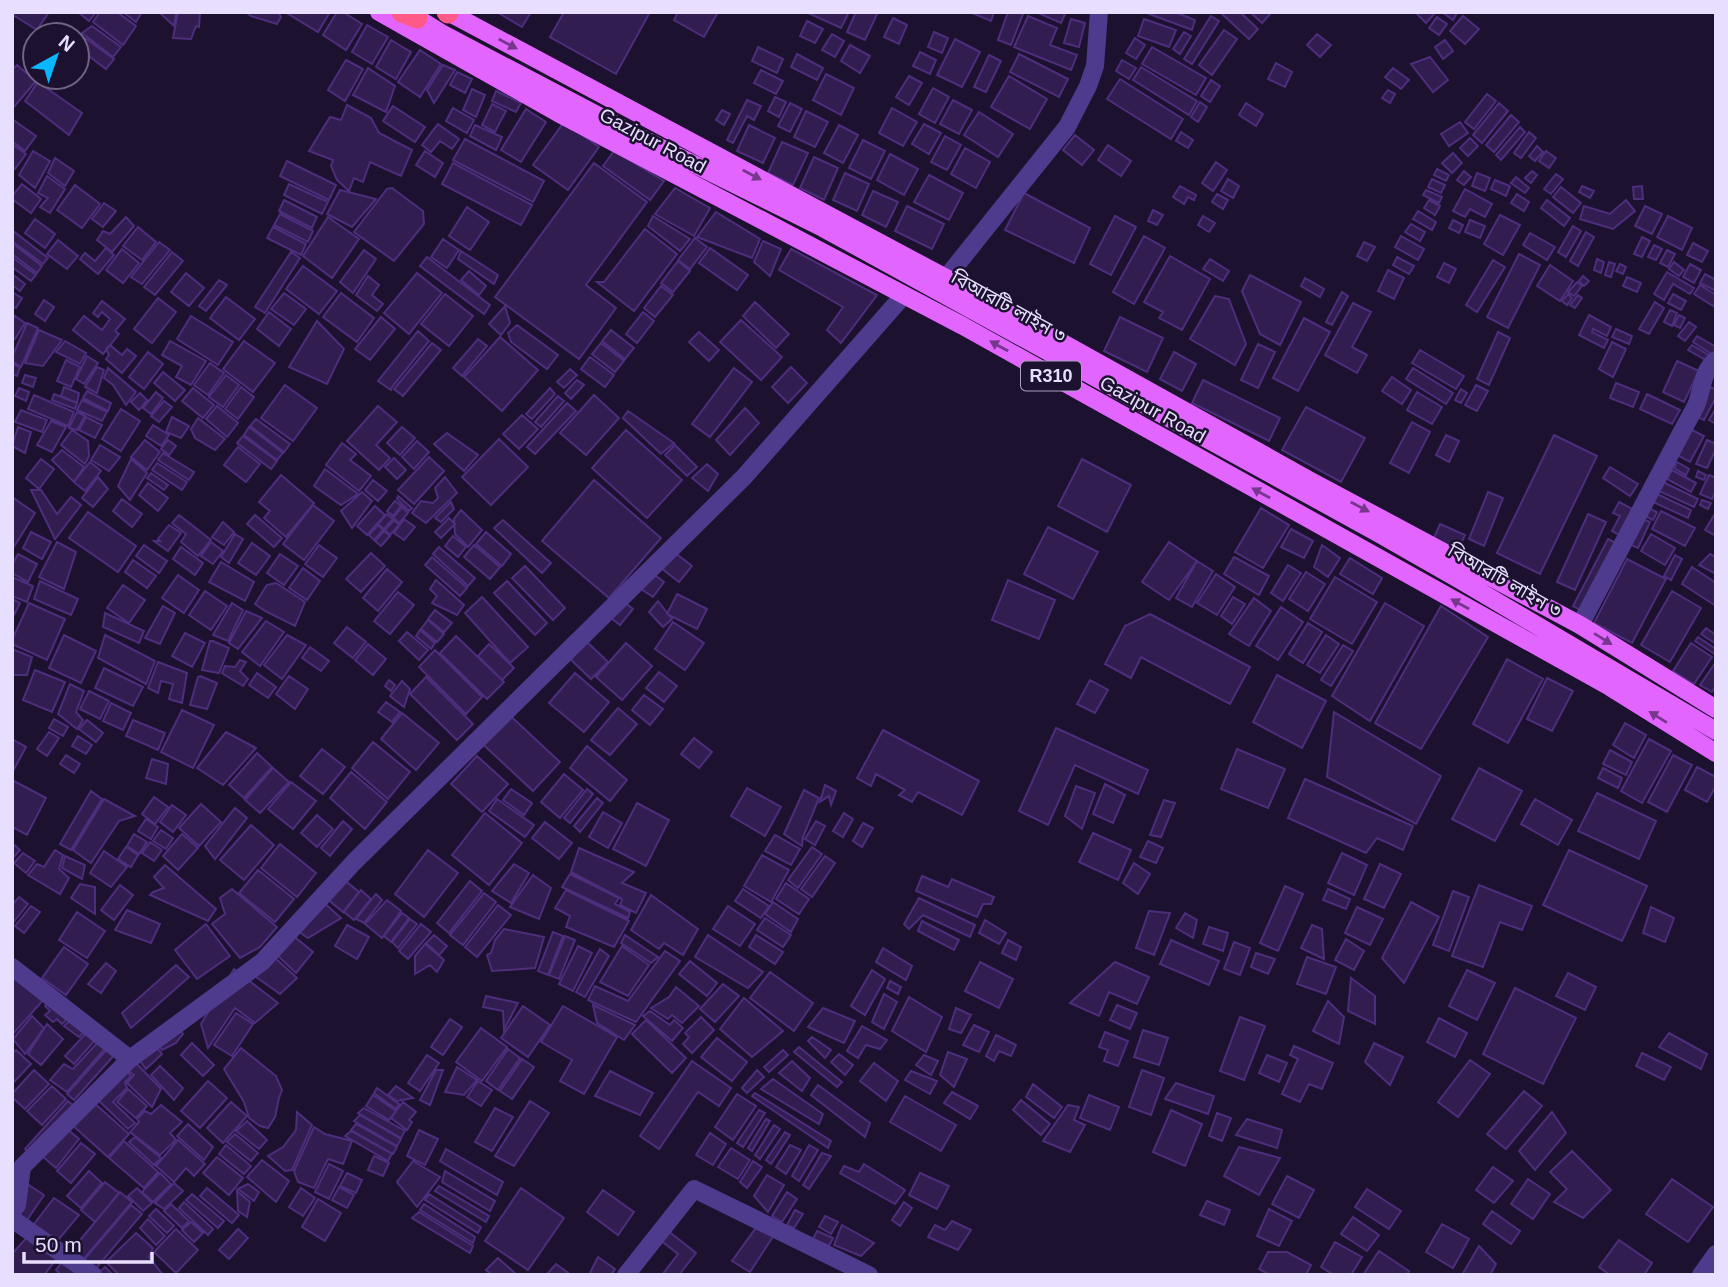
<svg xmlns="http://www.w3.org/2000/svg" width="1728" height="1287" viewBox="0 0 1728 1287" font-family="Arial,'Noto Sans Bengali',sans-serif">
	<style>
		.building { fill: #311d4f; stroke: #4d2e7c; stroke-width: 2 }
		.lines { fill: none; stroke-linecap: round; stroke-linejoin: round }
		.street { stroke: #4e3b8d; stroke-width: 18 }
		.primary { stroke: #e365ff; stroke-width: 18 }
		.highway { stroke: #ff5988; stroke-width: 21 }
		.oneway { fill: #76378c }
		.labels { text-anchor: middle; stroke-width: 5; stroke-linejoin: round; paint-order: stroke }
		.shield { fill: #1c112e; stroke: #aba0c0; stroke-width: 2 }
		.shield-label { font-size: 18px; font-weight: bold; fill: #e8deff }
		.street-label { font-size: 19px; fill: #e8deff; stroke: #1c112e }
	</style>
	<rect width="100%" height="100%" fill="#1c112e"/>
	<!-- building -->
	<path class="building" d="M15,12H49L37,30L13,15Z
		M78,12H96L89,21Z
		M100,12H117L136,26L123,45L93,22Z
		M123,12H142L136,22Z
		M159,12H176L174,26Z
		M178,12H200L199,27L196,26L191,39L173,38Z
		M246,12H278L281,17L277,24L251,16Z
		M285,12H330L318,32Z
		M337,12H343L362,24L346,50L323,35Z
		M497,12H531L522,27Z
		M564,12H650L616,74L550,37Z
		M678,12H718L704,37L674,20Z
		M806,12H849L841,28Z
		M856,12H878L865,40L847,32Z
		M970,12H994L991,21Z
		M1008,12H1018L1023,14L1011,45L998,40Z
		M1036,12H1060L1065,14L1061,23Z
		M1144,12H1175L1195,20L1192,30Z
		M1220,12H1240L1258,29L1249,39Z
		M1250,12H1270L1271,13L1262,23Z
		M1415,12H1432L1434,14L1426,23Z
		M1442,12H1457V13L1453,20Z
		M1028,16L1057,28L1050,45L1077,55L1071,70L1014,47Z
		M1211,16L1219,21L1192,64L1184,59Z
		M1463,16L1479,29L1465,44L1450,31Z
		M1437,17L1447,24L1439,35L1429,28Z
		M893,18L907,25L899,44L884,37Z
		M1071,19L1085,23L1079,47L1064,43Z
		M1144,19L1176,30L1169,47L1138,36Z
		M807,21L823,29L815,43L800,36Z
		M367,25L388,37L372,64L352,52Z
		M92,26L121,47L113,57L82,33Z
		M1224,30L1237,39L1212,75L1199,65Z
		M934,32L948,38L942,53L928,47Z
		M1184,32L1191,36L1180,54L1173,49Z
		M832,34L844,41L835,57L822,50Z
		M1317,34L1331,45L1320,57L1307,45Z
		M85,38L114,59L106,69L77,47V44Z
		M1135,38L1145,45L1136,59L1126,53Z
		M955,39L980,52L962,87L937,75Z
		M391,40L411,52L396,79L376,67Z
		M1445,40L1453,51L1443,59L1435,47Z
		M850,45L870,56L860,73L841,61Z
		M758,47L783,59L777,73L752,61Z
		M1152,47L1206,78L1196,95L1142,64Z
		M420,50L441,64L420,97L398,82Z
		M920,52L936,60L930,74L913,66Z
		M797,54L823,68L817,80L791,67Z
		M1019,54L1068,79L1059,97L1010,72Z
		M989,55L1001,61L986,92L974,87Z
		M1430,57L1448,80L1433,92L1411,64Z
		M346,60L363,69L345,101L328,90Z
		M1122,60L1136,68L1129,79L1116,71Z
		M1276,63L1292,72L1285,87L1268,79Z
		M17,65L36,81L12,109V70Z
		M443,65L455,70L434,103L427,90Z
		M1141,67L1197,101L1189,115L1133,80Z
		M368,68L395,86L386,112L353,95Z
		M1393,68L1409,80L1401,89L1385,77Z
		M761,70L783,81L776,94L754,83Z
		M457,72L472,79L465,93L450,85Z
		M826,74L854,88L841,115L813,100Z
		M909,76L922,83L909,105L896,97Z
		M1009,76L1047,99L1030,129L991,107Z
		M1120,79L1183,119L1171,139L1107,99Z
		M1211,80L1220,86L1210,102L1201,96Z
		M38,82L82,113L69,135L25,101Z
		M933,88L949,97L935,123L919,114Z
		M472,89L485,95L476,117L463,110Z
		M1388,90L1395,94L1390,103L1382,98Z
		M496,91L521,103L516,112L492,101Z
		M1487,94L1496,101L1474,129L1465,122Z
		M775,97L786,102L779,117L768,111Z
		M747,100L761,106L754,120L747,116L733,143L727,140Z
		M953,100L972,110L959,134L940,124Z
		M1200,102L1207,107L1198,122L1191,117Z
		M790,103L802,109L790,132L778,126Z
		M1246,103L1263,114L1256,126L1239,115Z
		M1499,103L1508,111L1482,143L1473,135Z
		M492,104L506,111L495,132L482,125Z
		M347,105L371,118L379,133L412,150L401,176L370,162L363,182L354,178L349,191L337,180L331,166L333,160L309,151L330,117L341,120Z
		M393,106L425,127L415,142L383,121Z
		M453,108L474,120L467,133L446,121Z
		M892,108L917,122L903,146L879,133Z
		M526,109L546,122L521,162L501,150Z
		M722,110L730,114L724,125L716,120Z
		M806,111L828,122L815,147L794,137Z
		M979,112L1013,134L998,157L964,135Z
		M1511,115L1519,122L1494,152L1486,145Z
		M12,119L36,136L25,151L12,141Z
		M564,122L599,147L568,190L533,165Z
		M1460,122L1468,133L1449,146L1441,134Z
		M438,124L459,139L452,149L440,141L431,152L422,145Z
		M924,124L941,133L929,154L912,144Z
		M475,125L502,137L496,150L470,136Z
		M749,125L775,138L763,163L737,151Z
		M839,125L858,135L843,163L824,153Z
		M1520,127L1525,132L1501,160L1496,155Z
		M1181,132L1193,140L1188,148L1176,141Z
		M1529,132L1536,138L1521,158L1514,153Z
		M1075,135L1094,150L1082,165L1063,150Z
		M945,136L961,145L947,170L931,162Z
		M1470,138L1478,146L1468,156L1460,148Z
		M465,139L544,181L533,202L453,160Z
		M863,140L885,151L871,179L849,168Z
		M782,142L808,153L793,185L768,173Z
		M12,144L26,154L15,169L12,167Z
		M1108,145L1131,161L1121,176L1098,160Z
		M1537,146L1543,152L1535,161L1529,156Z
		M965,148L990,162L976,188L951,174Z
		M33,151L50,161L35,188L19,175Z
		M425,151L443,163L435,177L416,165Z
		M614,151L664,181L650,200L603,166Z
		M1546,151L1556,158L1549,168L1539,161Z
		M1453,153L1462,163L1452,173L1442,163Z
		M890,154L918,169L904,195L877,180Z
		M814,157L838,168L824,200L800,188Z
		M55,158L74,171L65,186L48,173Z
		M287,161L336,185L329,200L280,176Z
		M1216,162L1227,170L1213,191L1202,183Z
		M453,163L532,205L521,225L442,184Z
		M594,163L647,202L586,285L616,308L579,359L495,297Z
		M1437,169L1449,175L1446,181L1434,175Z
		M1464,171L1471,177L1464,185L1457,180Z
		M1532,171L1537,175L1531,183L1525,178Z
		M845,173L869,184L857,211L833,200Z
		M1477,173L1490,178L1485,191L1472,186Z
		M1556,174L1563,179L1551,194L1544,189Z
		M929,175L963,193L949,220L914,202Z
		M47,176L65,189L50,213L40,207L48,198L38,193Z
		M1516,177L1529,188L1525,193L1511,183Z
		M1228,179L1239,186L1233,198L1221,191Z
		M1432,179L1445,185L1441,193L1428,187Z
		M1495,180L1510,186L1506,196L1491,189Z
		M22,184L41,199L31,213L12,199V196Z
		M289,184L328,202L322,214L284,195Z
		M75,185L100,204L82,228L57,210Z
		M1180,186L1196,195L1194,200L1188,197L1184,204L1173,197Z
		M1582,186L1594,191L1590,198L1579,192Z
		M1642,186L1643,199H1634L1633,187Z
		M1561,187L1581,203L1573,213L1553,197Z
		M392,188L423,211L424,224L394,261L354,232L387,189Z
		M675,188L710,208L694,236L655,214Z
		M1465,189L1492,204L1485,217L1470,209L1465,217L1453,211Z
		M340,190L376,199L352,227L327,214Z
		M1426,190L1442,197L1439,203L1423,195Z
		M873,191L898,202L886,227L862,215Z
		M1024,193L1090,228L1074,263L1005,230Z
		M1217,194L1228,200L1223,209L1212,202Z
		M1517,194L1529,202L1524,211L1511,203Z
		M284,200L317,217L312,228L279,211Z
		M1429,200L1440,206L1435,215L1424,208Z
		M1547,200L1570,218L1564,226L1541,208Z
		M1626,200L1635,211L1613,229L1580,219L1584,206L1610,214Z
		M104,203L116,211L103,227L92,219Z
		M907,206L944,224L932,249L895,231Z
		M1645,206L1662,214L1652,234L1635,226Z
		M467,207L489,222L470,250L449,236Z
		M1153,210L1163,215L1157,225L1148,221Z
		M1418,211L1436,222L1432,230L1413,219Z
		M716,212L760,239L752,258L697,237Z
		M280,214L313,231L308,242L274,225Z
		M1500,215L1520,225L1503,255L1484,244Z
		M653,216L690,239L680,251L648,226Z
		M1115,216L1136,227L1111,275L1090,264Z
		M1203,216L1215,223L1209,232L1198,225Z
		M1668,216L1692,228L1682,250L1657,237Z
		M126,217L134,226L112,252L97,240L103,231L110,234Z
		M328,217L359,239L332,278L303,256Z
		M35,219L55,234L45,248L25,233Z
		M1453,220L1463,225L1459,233L1449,228Z
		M1470,220L1485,226L1480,238L1465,232Z
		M1411,224L1425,232L1420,241L1405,232Z
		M1573,226L1581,231L1566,257L1558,252Z
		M138,227L156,242L142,260L123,246Z
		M273,227L306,244L301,255L267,238Z
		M645,229L677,254L634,311L597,282H604Z
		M12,230L48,258L43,264L12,241Z
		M1586,232L1594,237L1578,266L1570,261Z
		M1530,233L1555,247L1547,260L1523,245Z
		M1144,236L1165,248L1134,304L1113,292Z
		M1401,236L1424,249L1418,260L1395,247Z
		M1642,237L1650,241L1642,257L1634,254Z
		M695,238L707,247L690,269L678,260Z
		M443,239L459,250L447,268L431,257Z
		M58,240L78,256L67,269L47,254Z
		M763,241L781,249L770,276L754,262Z
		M159,242L170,250L142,284L131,277Z
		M1364,242L1375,247L1367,261L1357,256Z
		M12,243L42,266L37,273L12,254Z
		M1693,243L1708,251L1702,262L1687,255Z
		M1654,245L1662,249L1656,260L1648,257Z
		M106,248L114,255L98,274L80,259L85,253L95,261Z
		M710,248L748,275L737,290L699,263Z
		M122,249L139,263L123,283L106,270Z
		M791,249L877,295L841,343L827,330L843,307L779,270Z
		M364,250L376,259L353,293L340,282Z
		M1667,250L1675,254L1668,267L1660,263Z
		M461,251L498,275L494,284L458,259Z
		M172,252L183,261L155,295L144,287Z
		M291,252L300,258L265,313L255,307Z
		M1519,254L1540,265L1508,328L1487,317Z
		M1170,256L1210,279L1182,330L1159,318L1163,312L1144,302Z
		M12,257L36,275L31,281L12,267Z
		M427,257L490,305L484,314L420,266Z
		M1397,257L1414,266L1409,274L1393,265Z
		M1210,259L1229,271L1223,281L1203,269Z
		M1597,259L1604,262L1601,273L1594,270Z
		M1493,260L1505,267L1477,312L1466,305Z
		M678,261L690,271L673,292L661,283Z
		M1609,262L1615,264L1611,277L1605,275Z
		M1674,262L1684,270L1679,276L1669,269Z
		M1444,263L1456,269L1449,283L1437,277Z
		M1620,264L1626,267L1623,274L1616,271Z
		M1690,264L1701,270L1694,283L1683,277Z
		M1550,265L1573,281L1560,301L1537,286Z
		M303,266L337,291L319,314L286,289Z
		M1388,270L1404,278L1394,299L1378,291Z
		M469,271L486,286L479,295L461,280Z
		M1667,272L1694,288L1690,294L1673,284L1664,300L1654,294Z
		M186,273L204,288L189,306L171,292Z
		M417,273L442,293L409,334L384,313Z
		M12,274L25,284L20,291L12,285Z
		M1705,274L1716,280V291L1700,283Z
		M1250,275L1301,302L1280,345L1260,334L1242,291Z
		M368,276L379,285L372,295L383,304L377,311L356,295Z
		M1583,276L1589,281L1584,286L1579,281Z
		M1627,277L1641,283L1637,292L1623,286Z
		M1305,278L1324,289L1320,297L1301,286Z
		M219,280L227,285L206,311L199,306Z
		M1577,282L1582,286L1574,296L1568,292Z
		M1700,285L1716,295V302L1713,306L1694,294Z
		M661,286L673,295L655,317L644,308Z
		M12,292L22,298L16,308L12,306Z
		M1342,292L1348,296L1332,325L1326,322Z
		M284,293L306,309L294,325L271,309Z
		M341,293L374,318L357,342L323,317Z
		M445,294L473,316L449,346L421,324Z
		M1568,294L1572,298L1567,305L1562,301Z
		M1673,294L1686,301L1681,310L1668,303Z
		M1578,295L1582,298L1575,308L1570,305Z
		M1215,296L1229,299L1246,344L1235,365L1190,339Z
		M226,297L255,319L239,340L210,318Z
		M158,298L176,312L152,343L134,329Z
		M44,300L54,307L45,321L35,314Z
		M102,301L125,319L115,331L119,334L103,354L73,330L84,316L102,330L110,319L102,312L98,317L93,313Z
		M755,302L789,334L776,348L743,316Z
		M1655,302L1664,308L1649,334L1639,329Z
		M1353,303L1371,312L1352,347L1367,355L1357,373L1325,355Z
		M505,306L510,323L501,335L489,324Z
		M1670,310L1677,313L1672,326L1664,322Z
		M269,312L291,329L279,346L257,329Z
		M643,312L654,321L637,343L626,334Z
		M1589,315L1611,327L1607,336L1593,329L1592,332L1608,340L1604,348L1579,335Z
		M1679,315L1685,318L1680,328L1674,325Z
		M15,316L25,323L15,339L12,338V321Z
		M191,316L233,342L218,365L177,339Z
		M381,317L395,329L370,360L355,349Z
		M1120,317L1163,338L1147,372L1104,351Z
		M1304,318L1330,332L1298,391L1273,378Z
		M741,320L782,357L761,380L720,342Z
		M317,321L344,349L327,384L289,367Z
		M1689,322L1696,327L1685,341L1678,336Z
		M27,323L38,328L21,367L12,361V357Z
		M517,325L558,355L547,369L511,342L508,333Z
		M1616,329L1632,336L1629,344L1612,337Z
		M39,330L62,340L43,366L25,363Z
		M611,330L634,348L625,359L602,341Z
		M418,331L429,341L392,387L391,390L378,381Z
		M699,332L719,350L709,361L689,342Z
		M1498,332L1510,338L1489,385L1477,379Z
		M1697,336L1716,347V357L1693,342Z
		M500,337L538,370L502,411L464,377Z
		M478,339L487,346L462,376L453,368Z
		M65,341L86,353L80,364L56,352Z
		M170,341L206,361L191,385L176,377L182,366L162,355Z
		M244,341L275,363L253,392L223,369Z
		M1612,342L1626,349L1613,377L1599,369Z
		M432,343L441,350L403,396L394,389Z
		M601,343L624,361L615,372L592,354Z
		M1258,344L1275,352L1258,388L1241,380Z
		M110,345L122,355L127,349L136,356L122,373L106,359L109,355L106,349Z
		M1692,345L1712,357L1709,362L1688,350Z
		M1420,350L1464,376L1456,389L1412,363Z
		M148,352L163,364L144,389L129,377Z
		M1174,352L1196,364L1182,391L1160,379Z
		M87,356L98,363L84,384L76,379Z
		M590,357L614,375L605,387L581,369Z
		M66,360L80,367L71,387L57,381Z
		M1677,361L1699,371L1684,402L1663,392Z
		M210,363L224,373L208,395L194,385Z
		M12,364L20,367L17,376L12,374Z
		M97,367L104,370L97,393L85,387Z
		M791,367L807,383L788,403L772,387Z
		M108,368L136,392L126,405L113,385L104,378Z
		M734,368L752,382L710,437L692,424Z
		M1413,368L1453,393L1446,404L1406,379Z
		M570,369L577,375L564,388L557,382Z
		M163,372L185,390L175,401L154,383Z
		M25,375L36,378L33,387L22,383Z
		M226,375L239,385L223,407L209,397Z
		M1392,377L1411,390L1402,404L1382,391Z
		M577,380L584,385L571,399L565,393Z
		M1203,380L1280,418L1269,441L1192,403Z
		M1616,383L1639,392L1633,407L1610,398Z
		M285,385L317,408L293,441L261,418Z
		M1476,385L1488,391L1477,411L1465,405Z
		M64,387L79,393L77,403L61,396Z
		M241,387L254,397L238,419L225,409Z
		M1711,387L1716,390V397L1704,420L1695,416Z
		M19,388L29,392L26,401L15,396Z
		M193,388L214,405L203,418L182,401Z
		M550,388L555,394L532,419L526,414Z
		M1461,389L1467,393L1461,403L1455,400Z
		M87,391L111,403L108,411L83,398Z
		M156,392L163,398L151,414L143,408Z
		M1417,392L1442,407L1432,424L1407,410Z
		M140,393L147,400L139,410L131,402Z
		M54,394L77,403L75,409L52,400Z
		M1647,394L1680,410L1672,424L1640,409Z
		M34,395L74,412L68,426L28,409Z
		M594,395L619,418L586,455L560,433Z
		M558,396L564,401L541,427L535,422Z
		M82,400L107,412L102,421L77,410Z
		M164,401L172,407L159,422L151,416Z
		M567,403L576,411L535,454L527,447Z
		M217,406L238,423L227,437L206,419Z
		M378,406L397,422L376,445L390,458L379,470L347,441Z
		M1306,407L1365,438L1341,482L1282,450Z
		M745,408L759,423L730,455L716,440Z
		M1716,408V424L1709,420Z
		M121,409L140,421L121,451L102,439Z
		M21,410L47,420L42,432L15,422Z
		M628,411L674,443L661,454L623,418Z
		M77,412L85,416L77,430L69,428Z
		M522,415L538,429L519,449L503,434Z
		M86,417L102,425L95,438L79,430Z
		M172,417L189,426L181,438L166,432Z
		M198,418L225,439L215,450L195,438L191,429Z
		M256,419L290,444L284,452L250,426Z
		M51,421L66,427L52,452L37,445Z
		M1412,422L1430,432L1409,473L1390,463Z
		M153,425L169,435L161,446L146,436Z
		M18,427L31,432L25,453L12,446Z
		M249,427L283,453L277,460L244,435Z
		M402,427L415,438L400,455L387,443Z
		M1690,429L1704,436L1690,462L1677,455Z
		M72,430L88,441L89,456L85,464L61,445Z
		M626,430L682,480L647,518L592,468Z
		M447,433L478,455L464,471L434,444Z
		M1446,435L1459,441L1449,462L1436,455Z
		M1554,435L1597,456L1540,574L1497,553Z
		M243,436L277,461L271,469L237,443Z
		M499,439L528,467L491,505L462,477Z
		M145,440L160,452L147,470L131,457Z
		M168,440L176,446L169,455L161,449Z
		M1707,440L1716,444V449L1707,468L1696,464Z
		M417,441L429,452L414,469L402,457Z
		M342,443L356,454L350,460L371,476L359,491L326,465Z
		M100,445L120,457L109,471L91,460Z
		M675,445L697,467L687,476L665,455Z
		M238,447L260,464L246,482L224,465Z
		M62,450L84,467L74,482L52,460Z
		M163,453L194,472L189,480L158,460Z
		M429,457L444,471L414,504L398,490Z
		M394,458L406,470L397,479L385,467Z
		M41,459L54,469L39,489L26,478Z
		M131,459L147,473L130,500L118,486Z
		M1082,459L1131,485L1107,532L1058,506Z
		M90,462L101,471L85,491L74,482Z
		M1677,462L1689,469L1686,475L1674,468Z
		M157,463L187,482L182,490L152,470Z
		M707,464L718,474L708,491L692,478Z
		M1610,467L1638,484L1630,496L1603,478Z
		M325,469L358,494L341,505L314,486Z
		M1672,470L1696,483L1691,492L1667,479Z
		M1698,471L1706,475L1704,480L1696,477Z
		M151,473L168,485L164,490L147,478Z
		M281,475L314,503L286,537L264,518L270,511L259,502Z
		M1709,475L1716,478V491L1712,499L1700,494Z
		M98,477L108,489L93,507L82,498Z
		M445,477L457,493L426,523L412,513L421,501L433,503L438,498L435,488Z
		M373,480L387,491L378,501L365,490Z
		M594,480L661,538L609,598L542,541Z
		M1663,482L1698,499L1694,507L1659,491Z
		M148,483L168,498L158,511L139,495Z
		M31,490H41L57,514L71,497L81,505L55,539Z
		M362,492L372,501L352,528L341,511Z
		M1488,492L1503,498L1484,546L1469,539Z
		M1657,494L1691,510L1688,518L1653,502Z
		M398,496L412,508L409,511L397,499Z
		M12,497L35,513L12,550Z
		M122,499L142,514L132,527L113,511Z
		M1702,500L1711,503L1708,509L1700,505Z
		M395,501L401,506L393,516L387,511Z
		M451,502L454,509L441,522L435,518Z
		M1619,502L1636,511L1623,537L1612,531L1620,516L1613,513Z
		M313,505L334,521L304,560L283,544Z
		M375,506L385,515L367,535L357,526Z
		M402,507L408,513L399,523L393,518Z
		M1261,508L1289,525L1263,568L1235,552Z
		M1648,508L1657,512L1653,520L1644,515Z
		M461,510L482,530L468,547L455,534L454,519Z
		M1661,511L1695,528L1685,546L1652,529Z
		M88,512L136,546L118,572L69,538Z
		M1716,512V536L1705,530Z
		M387,514L393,519L384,529L378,524Z
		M1588,514L1606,522L1575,590L1557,582Z
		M179,515L211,540L198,556L181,542L186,534L172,523Z
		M255,515L282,538L274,547L247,524Z
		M449,518L455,524L441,538L435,532Z
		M1641,518L1650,522L1638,548L1629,544Z
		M404,519L415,527L404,540L394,533Z
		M394,520L399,525L390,535L385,530Z
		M503,520L551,563L542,573L494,528Z
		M223,522L234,532L224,545L212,537Z
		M1440,524L1465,535L1457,552L1433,540Z
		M169,525L181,533L168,551L154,541H160L158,539Z
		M378,525L383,530L374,540L369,535Z
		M1048,527L1098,552L1073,599L1024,574Z
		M1291,529L1313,541L1304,558L1281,547Z
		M384,531L390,536L381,546L375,541Z
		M31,532L51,542L42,559L23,548Z
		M486,532L511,554L502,566L476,544Z
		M235,534L243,539L229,563L221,557Z
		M1651,534L1675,548L1665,565L1641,551Z
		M453,536L466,547L458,557L445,546Z
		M1608,539L1618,544L1582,611L1573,606Z
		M57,542L76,552L64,589L39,577Z
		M211,542L223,551L213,564L201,556Z
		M1169,542L1197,561L1169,600L1142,582Z
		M252,543L270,556L256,575L238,563Z
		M144,545L167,561L159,573L136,556Z
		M319,545L337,558L323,577L305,564Z
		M474,545L500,567L490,579L464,557Z
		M1322,545L1340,558L1328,577L1314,567Z
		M181,547L203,563L195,575L173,559Z
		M439,547L475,578L468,586L433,554Z
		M674,552L692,566L679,582L661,568Z
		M371,553L385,566L361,592L346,579Z
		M18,554L37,564L28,582L12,573V565Z
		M280,554L298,566L284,585L267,573Z
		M1710,554L1716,557V574L1699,565Z
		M1675,555L1682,559L1671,580L1664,576Z
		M432,557L467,588L460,596L425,565Z
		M1234,557L1269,576L1259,595L1224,574Z
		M1350,558L1382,578L1373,594L1340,574Z
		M1627,559L1666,579L1632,643L1594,623Z
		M133,560L156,576L147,588L125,572Z
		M1197,561L1213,571L1192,607L1176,598Z
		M221,562L254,582L245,601L209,582Z
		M1288,565L1301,573L1283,601L1271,593Z
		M525,566L565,608L553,620L512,578Z
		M1692,567L1716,583V606L1682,584Z
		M303,568L320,581L307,600L289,588Z
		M387,569L402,582L378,611L363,598Z
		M1306,572L1325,584L1308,611L1289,599Z
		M652,573L664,582L653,597L641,589Z
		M1216,574L1235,587L1217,615L1197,603Z
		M178,575L199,590L184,613L162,598Z
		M12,577L33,586L27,602L12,596Z
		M1335,577L1377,602L1352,644L1310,619Z
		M436,580L464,605L457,615L432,603L437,596L430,589Z
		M1008,580L1055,600L1039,639L992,620Z
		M40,581L78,599L71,615L34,599Z
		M507,581L547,623L535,635L494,593Z
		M276,583L305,602L295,626L265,611L255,604L267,585Z
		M123,585L145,600L129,623L107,608Z
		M205,591L227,606L211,630L189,615Z
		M1672,591L1701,608L1670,662L1641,645Z
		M398,592L414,605L390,634L374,621Z
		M677,594L707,609L697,629L667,614Z
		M615,595L633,609L620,625L602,611Z
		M482,597L528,647L510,663L465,613Z
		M1233,597L1245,604L1232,624L1221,616Z
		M1254,598L1271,611L1249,646L1229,634Z
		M12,599L20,603L12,619Z
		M658,601L672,619L663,627L649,612Z
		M29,603L65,619L47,660L12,644V640Z
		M232,603L243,610L228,641L213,635Z
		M1385,603L1424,626L1370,721L1332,696Z
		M163,606L175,613L160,644L145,638Z
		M1441,606L1488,637L1421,749L1375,723Z
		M1281,607L1303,622L1278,660L1256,646Z
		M435,610L452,623L444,632L428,619Z
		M246,611L262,618L238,649L229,643Z
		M105,613L144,631L139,643L103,627Z
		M1150,614L1250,667L1230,704L1141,657L1131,678L1105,664L1125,626Z
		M428,620L444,634L437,642L421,629Z
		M266,621L284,632L260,666L242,652Z
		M673,622L704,643L685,670L655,649Z
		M1308,623L1322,632L1303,663L1289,654Z
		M347,627L366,642L353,658L334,643Z
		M1706,628L1716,635V644L1701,634Z
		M420,630L435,643L431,649L416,636Z
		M407,632L428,650L419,660L399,641Z
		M185,633L205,643L192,667L172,656Z
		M64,635L96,651L81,683L49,668Z
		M105,635L155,661L146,684L98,658Z
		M287,635L306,645L282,679L264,665Z
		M1326,635L1339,644L1320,673L1307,665Z
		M456,636L504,682L487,699L440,653Z
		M1698,637L1716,649V655L1695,641Z
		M584,639L608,662L591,679L567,656Z
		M210,641H213L229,648L219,673L202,670Z
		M626,643L652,666L622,700L596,677Z
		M1691,643L1712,657L1694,684L1673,671Z
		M368,644L386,659L373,675L355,660Z
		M489,644L514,668L502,680L478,656Z
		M1343,645L1353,651L1331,686L1321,680Z
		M310,647L329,661L321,671L302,658Z
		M12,649L32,657L27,675H12Z
		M435,650L482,697L466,714L419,667Z
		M1507,659L1543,679L1508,743L1473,724Z
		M240,660L246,662L240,671L248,679L243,686L222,673L225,666L235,667Z
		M158,662L187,673L182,703L169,699L173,684L161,681L158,693L148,688Z
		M1716,662V686L1712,692L1700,685Z
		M104,668L143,687L133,706L95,688Z
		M35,670L65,682L52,712L23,700Z
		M659,672L677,686L664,702L646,688Z
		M257,673L276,687L268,698L249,685Z
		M575,673L609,702L584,732L549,703Z
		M1277,675L1326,701L1302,748L1253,722Z
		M200,676L217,683L207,709L190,705L198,677Z
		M289,676L308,689L295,709L276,694Z
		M426,677L473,724L457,740L410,694Z
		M1547,678L1573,691L1552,731L1527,719Z
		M389,680L395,685L391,691L385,686Z
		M1090,680L1108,690L1095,713L1077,704Z
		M402,681L410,689L404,707L390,696Z
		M70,684L84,691L76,712L83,720L77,729L58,714Z
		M89,691L109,701L100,719L80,709Z
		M644,695L663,709L650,725L632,710Z
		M386,702L400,712L392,722L378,712Z
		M111,703L131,713L123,730L103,721Z
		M502,708L560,762L533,791L475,737Z
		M618,708L637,724L610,755L591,740Z
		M182,710L214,725L193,768L161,752Z
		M1334,712L1441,776L1416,824L1327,777Z
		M402,713L439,743L416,770L381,739Z
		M54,719L68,727L63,736L49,728Z
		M87,720L103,733L96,742L79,729Z
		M133,720L165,733L158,750L126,736Z
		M1625,723L1646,735L1634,758L1613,745Z
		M1056,728L1148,770L1138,794L1075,765L1048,825L1019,811Z
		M883,730L979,781L962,815L918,792L912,802L899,795L905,790L876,774L871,786L857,778Z
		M49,732L59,738L47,756L37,749Z
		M226,732L256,748L223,785L197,768Z
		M78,736L92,745L86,754L72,746Z
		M694,738L712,752L699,768L681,754Z
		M12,739L26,747L12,773Z
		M1649,739L1671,751L1642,803L1621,791Z
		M373,742L410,772L388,799L352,768Z
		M587,746L627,780L610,801L570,768Z
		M322,749L345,767L323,794L300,776Z
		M1237,749L1285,769L1268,808L1221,789Z
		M1610,750L1632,762L1626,775L1603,764Z
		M257,753L272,767L244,798L229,785Z
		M66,755L80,764L74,773L60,764Z
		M1673,755L1692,765L1667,812L1648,802Z
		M477,756L508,784L482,812L451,784Z
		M152,759L168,764L166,784L146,778Z
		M1697,767L1716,777V786L1707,802L1685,790Z
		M273,768L289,782L260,813L245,800Z
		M1479,768L1522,791L1495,841L1452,819Z
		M1603,768L1622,778L1618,788L1598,778Z
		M351,772L387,802L365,829L330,798Z
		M564,774L583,790L560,818L541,802Z
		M1305,779L1413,826L1403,850L1377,838L1366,853L1288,818Z
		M12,780L46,798L27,835L12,827Z
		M291,782L316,801L293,829L268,809Z
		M1105,784L1125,795L1113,823L1093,814Z
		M825,785L836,791L831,805L829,796L820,802Z
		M1076,786L1095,793L1082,829L1065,816Z
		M747,788L781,807L765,836L731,816Z
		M511,789L532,803L524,815L503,800Z
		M587,789L593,794L570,823L564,818Z
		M804,790L819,798L803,837L802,846L784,834Z
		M91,791L102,799L71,850L60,844Z
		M1597,793L1656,821L1639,859L1578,831Z
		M154,797L168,807L155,824L142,814Z
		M597,798L603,803L580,832L574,826Z
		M104,799L135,816L119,821L91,863L73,850Z
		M497,799L534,825L525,837L489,811Z
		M1535,799L1572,820L1558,845L1521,824Z
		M1164,800L1175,803L1161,837L1150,835Z
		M637,803L669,820L646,866L613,849Z
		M201,804L221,822L199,846L179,828Z
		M172,805L186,815L173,832L160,822Z
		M235,808L247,818L215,859L205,846Z
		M603,812L622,823L608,848L589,837Z
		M485,813L522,843L489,885L452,855Z
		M844,813L853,819L843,837L833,831Z
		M317,815L333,829L317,847L301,833Z
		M146,819L158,827L151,839L138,831Z
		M343,821L352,829L330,856L321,848Z
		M816,821L825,826L815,845L805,839Z
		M545,822L572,843L559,859L532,838Z
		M863,823L873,828L862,847L853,841Z
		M251,825L274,845L244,880L220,860Z
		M161,830L173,838L166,849L153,841Z
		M1093,833L1131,850L1118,880L1079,862Z
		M134,834L147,842L139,854L127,846Z
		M182,834L198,848L178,870L163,856Z
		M775,835L800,849L791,865L765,851Z
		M1148,841L1163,848L1156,863L1140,857Z
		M150,842L162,850L154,861L142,853Z
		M12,843L20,850L12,859Z
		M280,844L316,873L297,897L261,868Z
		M126,847L138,855L131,867L118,859Z
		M812,847L822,854L798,888L788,880Z
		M579,848L634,872L622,883L646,893L636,913L620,905L622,899L571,872Z
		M55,850L63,855L59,869L69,878L60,894L28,875L37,864L44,867Z
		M428,850L458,873L424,917L395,894Z
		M1569,850L1647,886L1622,941L1543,905Z
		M104,851L127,867L111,887L90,873Z
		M23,853L35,861L26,873L14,863Z
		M1342,853L1367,865L1354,895L1328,883Z
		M762,855L789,870L771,902L744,886Z
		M65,856L85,865L82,879L62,868Z
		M825,856L835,863L812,897L801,889Z
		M1134,863L1150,874L1138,894L1123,883Z
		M514,864L529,873L511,903L492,891Z
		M1380,864L1401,874L1384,908L1364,899Z
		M165,865L216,909L208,921L150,895L153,892L164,888L154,877Z
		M258,870L294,899L275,922L239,893Z
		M570,874L619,898L615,904L630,912L628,918L562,887Z
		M533,875L551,888L539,919L510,907Z
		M922,876L948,887L952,879L994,897L991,904H983L977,917L916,891Z
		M342,878L359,892L343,912L326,898Z
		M470,881L482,891L449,933L437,923Z
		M786,883L809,899L799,914L776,899Z
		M80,884L95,887V914L71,898Z
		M120,885L133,895L114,920L101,910Z
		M1479,885L1532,906L1522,930L1500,922L1483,967L1452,956Z
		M1285,886L1303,894L1278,951L1260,943Z
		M232,889L277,927L260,947L240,958L212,924L225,914L220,898Z
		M743,889L769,906L761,918L735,901Z
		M1328,889L1350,899L1346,909L1323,900Z
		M361,890L371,899L354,920L344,912Z
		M566,890L629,921L614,947L566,927L570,916L555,908Z
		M1453,891L1469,897L1449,951L1433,945Z
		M484,893L496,902L463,945L450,935Z
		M376,894L382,900L364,923L356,919Z
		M651,895L698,929L683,955L664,943L659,949L631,930Z
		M19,897L28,904L12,924V905Z
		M919,898L975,925L970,937L923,915L909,929L904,924Z
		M387,900L401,911L382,938L365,924Z
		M323,902L341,918L308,938L298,931Z
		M773,902L798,919L791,932L765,914Z
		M1411,902L1439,917L1404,983L1382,958Z
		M498,905L511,915L477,957L465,947Z
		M31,906L40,912L24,933L15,926Z
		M728,906L755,924L740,946L713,929Z
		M1357,907L1383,919L1370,945L1345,933Z
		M1651,907L1674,918L1665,942L1643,933Z
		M127,910L160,924L151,943L115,930Z
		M1149,911L1170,913L1154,955L1136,948Z
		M77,912L105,931L87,958L59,940Z
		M402,913L409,918L391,942L384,936Z
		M1185,913L1197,920L1193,938L1176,928Z
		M765,918L791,935L783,947L757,930Z
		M410,919L417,924L398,948L392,942Z
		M985,920L1006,933L999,944L979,933Z
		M922,921L959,940L954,950L918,931Z
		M206,924L230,956L197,979L175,950Z
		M421,924L431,932L408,959L399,951Z
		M347,925L369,937L357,959L335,946Z
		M1312,925L1322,929L1324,959L1301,948Z
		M1209,927L1228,933L1223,951L1203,944Z
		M504,929L544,937L535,968L492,971L487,955L491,953L495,940Z
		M553,932L563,936L548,975L538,971Z
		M291,934L313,952L296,973L276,954Z
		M434,935L447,946L439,955L426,943Z
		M625,935L658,957L651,963L621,943Z
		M708,935L763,972L748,988L695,957Z
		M756,935L783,952L775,964L749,947Z
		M565,936L575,940L559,979L549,975Z
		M1346,939L1364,951L1354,970L1335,960Z
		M1008,940L1021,947L1016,960L1002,953Z
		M1171,940L1219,961L1209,985L1160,964Z
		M1234,942L1250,948L1240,975L1224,969Z
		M425,944L444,960L437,972L430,965L415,974V956Z
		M578,946L592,953L573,991L559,984Z
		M622,946L649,965L628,996L600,982Z
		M64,947L88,964L66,995L42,978Z
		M883,948L912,966L906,980L876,962Z
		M600,949L609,956L585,997L576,992Z
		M665,951L680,961L636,1022L588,1000L595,986L628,1001Z
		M1256,953L1275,959L1268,974L1251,967Z
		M274,957L297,978L280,994L252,974Z
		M1307,957L1336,967L1326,994L1297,984Z
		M690,961L717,983L707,996L679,974Z
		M980,962L1013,979L999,1008L965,991Z
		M1115,962L1149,977L1137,1004L1109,992L1099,1016L1070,1003Z
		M106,963L116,971L101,993L88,984Z
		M176,965L189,977L131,1028L122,1013Z
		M234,969L278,1003L255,1023L235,1008L208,1048L201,1024Z
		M872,970L885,979L865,1015L851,1006Z
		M1467,970L1495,983L1477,1020L1449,1006Z
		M770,972L813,1003L794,1031L750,998Z
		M1568,973L1596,987L1585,1010L1556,996Z
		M18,974L45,998L12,1035V981Z
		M1351,978L1375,996V1024L1348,1011Z
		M890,981L901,987L898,994L887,988Z
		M723,984L739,996L715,1022L700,1009Z
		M676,987L699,1006L682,1023L672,1015L668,1019L651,1008L669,997Z
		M1515,988L1576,1018L1543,1084L1483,1054Z
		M884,994L897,1002L884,1029L872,1022Z
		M486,996L518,1003L504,1030L503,1011L483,1007Z
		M909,997L942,1017L926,1052L892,1031Z
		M744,998L783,1031L752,1057L720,1029Z
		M50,999L70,1016L62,1024L57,1019L53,1022L45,1015L50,1011L45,1006Z
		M1328,1001L1344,1017L1339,1044L1313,1031Z
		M593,1005L635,1025L624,1040L597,1023Z
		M1117,1005L1137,1013L1130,1029L1110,1020Z
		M523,1006L550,1025L528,1057L501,1038Z
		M563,1006L617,1037L584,1094L560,1081L572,1060L541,1042Z
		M823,1008L855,1021L844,1043L808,1027Z
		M956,1008L971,1015L961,1033L949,1029Z
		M650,1011L670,1025L674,1020L683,1028L672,1041L643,1016Z
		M236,1013L253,1024L232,1056L214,1045Z
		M32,1016L44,1028L25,1054L13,1039Z
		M701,1017L714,1030L692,1053L683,1044L689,1037L685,1033Z
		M1240,1017L1265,1026L1244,1080L1220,1071Z
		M73,1018L87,1029L79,1037L64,1026Z
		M1439,1018L1467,1033L1455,1057L1427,1042Z
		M450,1019L462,1027L443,1055L431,1047Z
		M646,1020L686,1058L672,1073L632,1034Z
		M47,1024L63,1039L41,1065L28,1054Z
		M974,1025L989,1032L979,1052L963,1045Z
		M178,1026L183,1034L176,1043L162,1050L157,1042Z
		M862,1026L887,1040L880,1049L866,1045L858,1058L847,1051Z
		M481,1028L507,1047L482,1081L456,1062Z
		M1143,1030L1168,1038L1159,1065L1134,1057Z
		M88,1031L97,1038L74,1064L65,1056Z
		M1105,1032L1128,1041L1118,1066L1104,1061L1108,1050L1099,1047Z
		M1669,1033L1707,1054L1701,1069L1659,1047Z
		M996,1035L1016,1045L1011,1056L999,1051L994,1061L986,1056Z
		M812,1037L831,1050L825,1058L808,1041Z
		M717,1038L747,1062L732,1081L701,1057Z
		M101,1039L109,1044L67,1092L50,1080L64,1064L73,1069Z
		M192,1043L214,1065L203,1076L181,1055Z
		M1374,1043L1403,1057L1390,1085L1365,1062Z
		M154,1044L162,1054L146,1069L137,1057Z
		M110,1046L117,1052L74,1100L67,1094Z
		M1294,1046L1333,1063L1322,1089L1309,1084L1300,1102L1282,1094L1298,1059L1290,1055Z
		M799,1047L842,1082L837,1087L794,1052Z
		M241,1048L276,1076L282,1090L279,1098L275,1117L268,1128L260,1126L249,1118L244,1102L224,1069Z
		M508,1049L520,1058L498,1090L486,1081Z
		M16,1050L31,1064L12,1084V1054Z
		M783,1050L788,1055L769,1072L764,1067Z
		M948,1052L967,1059L954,1087L940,1075Z
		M1642,1053L1671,1067L1664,1080L1636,1066Z
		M839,1054L853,1065L845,1075L831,1062Z
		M427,1055L439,1063L420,1091L408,1083Z
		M924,1055L938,1061L931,1075L916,1065Z
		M1267,1055L1287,1063L1279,1082L1259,1073Z
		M522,1059L534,1067L512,1099L500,1091Z
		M1470,1060L1490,1074L1458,1117L1438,1102Z
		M692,1061L731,1088L719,1106L698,1092L659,1149L640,1136Z
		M792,1061L810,1078L802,1091L779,1073Z
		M135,1062L161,1089L152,1107L127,1083L134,1075L127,1070Z
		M874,1063L898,1081L886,1101L860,1081Z
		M160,1066L183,1088L174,1100L151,1075Z
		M457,1067L477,1080L464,1095L445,1092Z
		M34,1070L49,1084L25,1109L12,1097V1094Z
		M125,1070L131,1076L125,1082L127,1088L113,1102L135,1123L128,1129L97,1099Z
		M436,1070H443L430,1105L420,1100Z
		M757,1070L764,1077L747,1093L742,1088Z
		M1142,1070L1164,1078L1151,1115L1129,1107Z
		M610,1071L653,1093L640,1115L595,1096Z
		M911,1071L937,1081L930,1094L905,1080Z
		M773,1079L823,1114L819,1124L761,1089Z
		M208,1081L227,1098L200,1128L181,1111Z
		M478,1081L492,1090L481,1106L467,1097Z
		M1176,1083L1214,1096L1208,1114L1165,1099Z
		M1033,1084L1062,1107L1054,1118L1026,1097Z
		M818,1085L870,1123L865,1137L811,1095Z
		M52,1086L66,1099L42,1125L27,1111Z
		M396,1086L413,1098L397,1101L388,1095Z
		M377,1088L399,1104L396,1109L374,1093Z
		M128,1089L147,1106L136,1118L117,1102Z
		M1524,1091L1542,1106L1506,1149L1487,1134Z
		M952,1092L978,1106L970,1119L944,1103Z
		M755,1093L831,1141L828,1148L752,1096Z
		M737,1094L756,1106L733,1140L715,1127Z
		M373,1095L396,1111L389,1120L366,1106Z
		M1089,1095L1119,1107L1110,1130L1080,1118Z
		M905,1096L956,1125L941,1151L890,1122Z
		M1021,1100L1050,1124L1041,1135L1013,1110Z
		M68,1101L75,1107L32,1156L25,1149Z
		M530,1101L549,1113L514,1166L495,1156Z
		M93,1102L129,1134L108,1157L72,1125Z
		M231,1102L247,1116L223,1143L207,1128Z
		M403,1102L416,1112L409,1120L412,1122L407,1130L391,1118Z
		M161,1105L182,1122L170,1133L176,1140L160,1155L130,1132L139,1122L137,1119L145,1111L151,1114Z
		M1068,1105L1079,1107L1074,1120L1085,1125L1070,1152L1043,1141Z
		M364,1108L405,1131L401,1138L358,1113Z
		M495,1108L513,1117L492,1151L475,1142Z
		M759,1110L765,1113L743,1147L737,1143Z
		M1171,1110L1202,1124L1185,1166L1153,1152Z
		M297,1112L312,1125L292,1170L285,1171L268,1156L283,1147L296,1130Z
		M1552,1112L1566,1133L1535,1170L1519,1151Z
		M1217,1113L1231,1118L1222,1141L1209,1136Z
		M360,1115L401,1139L397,1146L354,1121Z
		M766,1119L770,1121L752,1151L748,1148Z
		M1247,1119L1282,1130L1277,1148L1236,1135Z
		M247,1121L267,1140L259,1149L236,1131Z
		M188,1124L213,1147L204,1160L177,1136Z
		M356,1124L397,1147L393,1154L351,1130Z
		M774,1125L780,1129L760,1159L755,1155Z
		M314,1127L325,1134L352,1141L343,1164L328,1159L314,1188L298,1182L294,1171Z
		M66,1128L79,1139L56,1168L42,1156Z
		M419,1130L438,1139L425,1165L407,1156Z
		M351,1131L392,1154L388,1161L345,1136Z
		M785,1132L790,1135L771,1164L766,1160Z
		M710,1133L726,1144L713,1165L696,1155Z
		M235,1134L258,1153L251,1161L227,1142Z
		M135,1137L161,1158L154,1165L129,1142Z
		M178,1140L205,1164L194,1176L186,1168L174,1182L156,1166Z
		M124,1141L158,1172L144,1188L109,1158Z
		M81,1143L95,1154L71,1183L57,1171Z
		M226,1145L251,1166L244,1174L219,1154Z
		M790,1145L801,1150L786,1174L776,1167Z
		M809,1145L818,1150L799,1181L792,1176Z
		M1239,1147L1280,1158L1259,1195L1224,1176Z
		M731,1148L750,1160L738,1179L718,1167Z
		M446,1149L503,1182L497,1195L440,1161Z
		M1572,1151L1611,1190L1583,1218L1554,1202L1567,1189L1550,1172Z
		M822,1153L831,1156L809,1189L803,1185Z
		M374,1156L389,1163L383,1176L368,1170Z
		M217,1157L243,1178L229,1195L203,1173Z
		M262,1160L289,1181L276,1202L247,1177Z
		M413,1161L440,1177L417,1207L397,1182Z
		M753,1161L762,1167L747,1188L740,1182Z
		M329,1164L343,1171L329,1199L315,1192Z
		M864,1164L905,1190L895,1204L840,1173L844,1166L859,1172Z
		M1493,1167L1513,1181L1494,1203L1476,1190Z
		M89,1171L102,1183L81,1208L67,1196Z
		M445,1171L495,1201L490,1211L442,1182Z
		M160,1173L171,1184L153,1202L142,1192Z
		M347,1173L362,1180L356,1193L340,1186Z
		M920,1173L949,1186L937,1209L909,1195Z
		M12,1174L44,1195L25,1223L12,1216Z
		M767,1175L784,1185L768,1212L754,1196Z
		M1287,1176L1314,1190L1299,1218L1272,1204Z
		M1528,1179L1550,1194L1533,1219L1511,1204Z
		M1672,1179L1713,1207L1688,1242L1646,1214Z
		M105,1182L119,1193L95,1222L81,1210Z
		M174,1183L183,1191L164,1209L155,1203Z
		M248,1184L259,1192L254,1201L238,1189Z
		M439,1186L489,1216L486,1222L435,1191Z
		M339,1187L354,1195L347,1208L332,1200Z
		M137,1188L152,1203L143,1211L128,1196Z
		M207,1188L239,1215L232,1223L200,1196Z
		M301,1188L315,1198L303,1216L289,1207Z
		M521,1188L564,1218L528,1270L485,1241Z
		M1367,1189L1401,1211L1389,1229L1355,1207Z
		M603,1190L634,1212L618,1235L587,1212Z
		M237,1191L250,1202L247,1217L238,1211Z
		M120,1192L132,1202L82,1261L71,1251Z
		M787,1192L797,1199L782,1222L772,1216Z
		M192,1194L224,1221L218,1228L186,1200Z
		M429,1194L481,1227L478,1233L425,1200Z
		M54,1198L79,1215L54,1245L31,1228Z
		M318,1199L341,1213L325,1241L302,1227Z
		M1207,1201L1230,1210L1224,1225L1200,1215Z
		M184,1202L213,1229L208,1235L179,1208Z
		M904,1202L912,1208L900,1226L892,1220Z
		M171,1204L189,1221L182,1228L164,1211Z
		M424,1204L475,1237L473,1243L420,1210Z
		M131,1205L142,1214L92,1273L81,1263Z
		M156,1209L174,1226L167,1233L149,1216Z
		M1269,1209L1292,1221L1279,1246L1257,1236Z
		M795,1210L803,1214L794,1228L787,1225Z
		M1492,1211L1520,1231L1511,1244L1483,1224Z
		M419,1212L473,1246L470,1253L412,1218Z
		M825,1216L838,1222L831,1234L819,1227Z
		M1353,1217L1379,1235L1367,1251L1341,1234Z
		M148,1219L165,1236L156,1245L140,1228Z
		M952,1221L971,1230L958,1250L928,1237L935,1225L945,1230Z
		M191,1222L203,1233L194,1242L182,1230Z
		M1442,1224L1469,1239L1453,1268L1426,1252Z
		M758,1225L776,1232L750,1272L732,1261Z
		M842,1225L874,1243L861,1256L834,1245Z
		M176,1229L198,1250L176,1273L154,1252Z
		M238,1229L248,1238L229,1259L219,1250Z
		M667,1230L696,1253L679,1275H662L678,1254L659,1239Z
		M817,1231L833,1238L829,1246L813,1239Z
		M136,1233L153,1248L149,1257L163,1275H119L106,1262Z
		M28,1236L58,1257L44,1275H12V1254Z
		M1619,1240L1652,1263L1644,1275H1610L1599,1267Z
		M1335,1242L1362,1257L1351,1275H1334L1321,1267Z
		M1479,1246L1496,1264L1490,1275H1462Z
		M1379,1251L1409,1271L1407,1275H1363Z
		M1268,1252H1287L1311,1265L1306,1275H1270L1259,1269Z
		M598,1257L615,1269L611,1275H589Z
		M498,1258L517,1275H492L486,1270Z
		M63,1261L84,1275H61L56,1270Z
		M556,1264L571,1275L547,1274Z
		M105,1267L113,1275H96Z"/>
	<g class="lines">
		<!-- street -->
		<path class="street" d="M946,278L1067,127L1088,86L1095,66L1099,12
			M1580,625L1686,424C1690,417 1694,410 1697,403C1702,388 1703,370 1716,360
			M12,967L130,1059
			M12,1211L17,1205L22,1167L130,1059L262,962L354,862L744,477L903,296
			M12,1219L93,1275
			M626,1275L694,1189L869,1275
			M1701,1275L1716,1254"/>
		<!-- primary -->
		<path class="primary" d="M379,12L558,113L963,326L1610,687L1716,753
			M448,12L946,278L1309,480L1580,625L1716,709
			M417,18L441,33L633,134L823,228L1378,533L1460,580L1716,731"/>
		<!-- highway -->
		<path class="highway" d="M402,12L417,18
			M447,12L448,13"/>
	</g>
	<!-- one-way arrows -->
	<defs><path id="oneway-solid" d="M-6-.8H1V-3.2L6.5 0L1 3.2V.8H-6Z" transform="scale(1.75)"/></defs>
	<g class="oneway">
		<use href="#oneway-solid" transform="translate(508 44) rotate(28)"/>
		<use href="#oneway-solid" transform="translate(752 175) rotate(28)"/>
		<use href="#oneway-solid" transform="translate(999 346) rotate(-151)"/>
		<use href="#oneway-solid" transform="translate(1261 493) rotate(-151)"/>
		<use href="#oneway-solid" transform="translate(1360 507) rotate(28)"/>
		<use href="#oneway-solid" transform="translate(1460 604) rotate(-151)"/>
		<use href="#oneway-solid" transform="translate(1603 639) rotate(32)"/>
		<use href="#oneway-solid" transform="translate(1658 717) rotate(-148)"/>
	</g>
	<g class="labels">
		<!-- shield labels -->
		<rect class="shield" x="1021" y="361.5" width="60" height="29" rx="5"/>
		<g class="shield-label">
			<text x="1051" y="382">R310</text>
		</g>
		<!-- street labels -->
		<g class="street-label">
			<text transform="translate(653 140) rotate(28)" y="7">Gazipur Road</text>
			<text transform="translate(1009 306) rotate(29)" y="7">বিআরটি লাইন ৩</text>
			<text transform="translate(1153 409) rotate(29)" y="7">Gazipur Road</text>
			<text transform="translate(1505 580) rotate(30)" y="7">বিআরটি লাইন ৩</text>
		</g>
	</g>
	<!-- border -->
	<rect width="1728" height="1287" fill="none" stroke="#e8deff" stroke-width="28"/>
	<!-- north arrow -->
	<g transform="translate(56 56) rotate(40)"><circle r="33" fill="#1c112e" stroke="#6e6382" stroke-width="2"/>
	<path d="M0-5L12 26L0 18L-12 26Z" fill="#0ab7ff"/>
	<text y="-10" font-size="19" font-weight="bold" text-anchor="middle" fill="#e8deff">N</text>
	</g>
	<!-- scale -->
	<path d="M24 1252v10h128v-10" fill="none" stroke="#e8deff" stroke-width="3.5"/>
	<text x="35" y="1252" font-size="21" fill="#e8deff" stroke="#1c112e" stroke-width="5" paint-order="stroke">50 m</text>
</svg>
